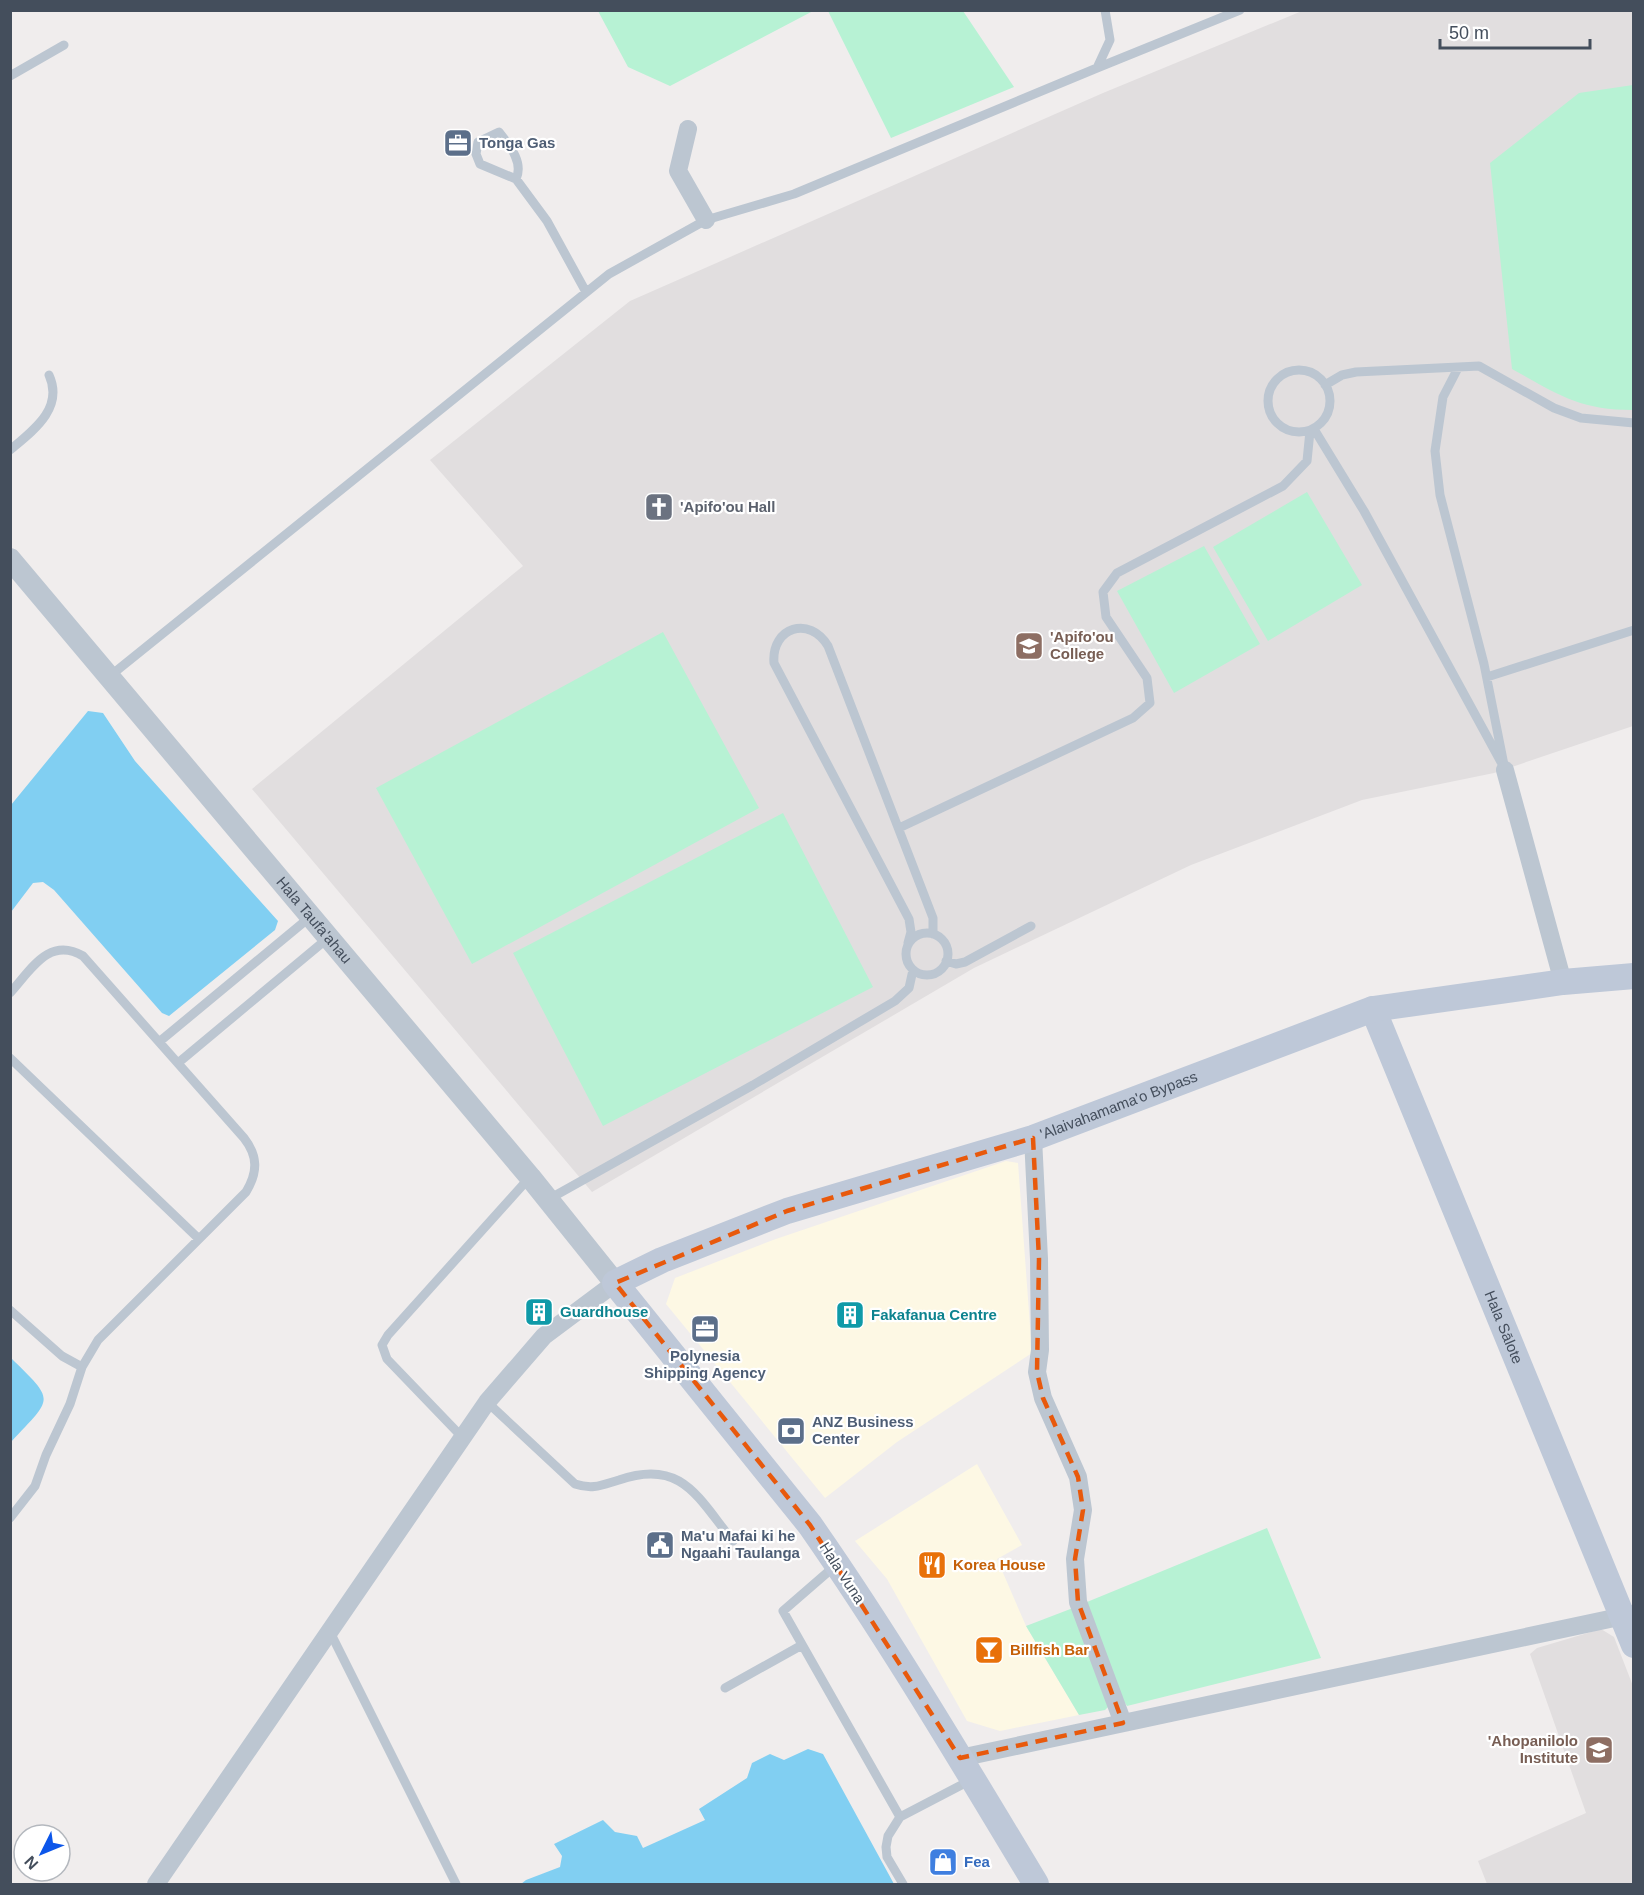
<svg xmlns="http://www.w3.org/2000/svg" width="1644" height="1895" viewBox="0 0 1644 1895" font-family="Helvetica,sans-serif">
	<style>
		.commercial { fill: #fdf8e4 }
		.education { fill: #e1dedf }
		.green { fill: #b7f2d4 }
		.water { fill: #81cff2 }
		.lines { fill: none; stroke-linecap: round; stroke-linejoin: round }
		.service { stroke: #bcc6d1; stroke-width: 9 }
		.minor { stroke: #bcc6d1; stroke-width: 18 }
		.tertiary { stroke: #bcc6d1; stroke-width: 22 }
		.secondary { stroke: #bec8d8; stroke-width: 26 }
		.marked { fill: none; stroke: #e8590c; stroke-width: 4.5; stroke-dasharray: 12 8; stroke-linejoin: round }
		.labels { text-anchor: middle; stroke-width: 4.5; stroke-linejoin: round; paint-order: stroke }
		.service-label { font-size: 15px; font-weight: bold; fill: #4e5e75; stroke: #fff; text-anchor: start }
		.worship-label { font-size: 15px; font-weight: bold; fill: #5b616d; stroke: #fff; text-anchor: start }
		.education-label { font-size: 15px; font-weight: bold; fill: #785e54; stroke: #fff; text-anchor: start }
		.street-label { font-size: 15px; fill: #444e5c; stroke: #fff }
		.culture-label { font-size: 15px; font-weight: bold; fill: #0d838f; stroke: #fff; text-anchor: start }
		.food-label { font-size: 15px; font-weight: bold; fill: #c56008; stroke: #fff; text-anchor: start }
		.shop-label { font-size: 15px; font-weight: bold; fill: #366cbe; stroke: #fff; text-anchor: start }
	</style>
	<rect width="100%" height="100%" fill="#f0eded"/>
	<!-- commercial -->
	<path class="commercial" d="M1006,1161L1018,1163L1032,1353L897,1442L825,1498L666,1304L675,1278L773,1240Z
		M977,1464L1022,1545L997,1559L1026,1626L1079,1715L1000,1731L967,1721L887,1579L855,1541Z"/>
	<!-- education -->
	<path class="education" d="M1302,11H1633V726L1494,773L1362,800L1191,865L974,968L592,1192L252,789L523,566L430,460L630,301L1103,93Z
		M1601,1629L1614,1637L1633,1686V1884H1487L1478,1861L1586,1813L1530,1654L1537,1648Z"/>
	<!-- green -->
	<path class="green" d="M598,11H813L670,86L628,67Z
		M828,11H963L1014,87L891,138Z
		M1633,85V410C1579,410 1557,394 1512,369L1490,163L1579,93Z
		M1307,492L1362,585L1268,641L1213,547Z
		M1204,546L1260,644L1174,693L1117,591Z
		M663,632L759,808L472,964L376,788Z
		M783,813L873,987L603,1126L513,953Z
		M1267,1528L1321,1658L1127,1706L1121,1697L1087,1602Z
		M1073,1608L1110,1705L1105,1710L1079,1715L1026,1626Z"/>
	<!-- water -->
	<path class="water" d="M88,711L103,713L135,761L278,921L275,930L169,1016L162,1013L54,890L43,882L33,883L11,912V805Z
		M11,1358C56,1402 53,1397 11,1442Z
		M808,1749L823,1754L894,1884H521L526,1880L560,1867L562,1856L554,1844L603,1820L615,1832L637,1836L643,1848L705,1820L699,1809L747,1778L752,1763L770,1754L784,1760Z"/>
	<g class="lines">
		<!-- service -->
		<path class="service" d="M1097,68L1240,10
			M10,76L64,45
			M516,179C524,162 509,145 499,132L478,142L476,154L480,164L516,179L547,221L586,292
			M1458,368L1443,397L1435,451L1440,495L1484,664L1505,770
			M1268 401a31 31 0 1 1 62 0a31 31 0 1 1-62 0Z
			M1325,385L1342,375L1356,372L1479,366L1554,408L1581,418L1634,423
			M1314,429L1364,511L1501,762
			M10,450C34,430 64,408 49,375
			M110,676L609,274L706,220L794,194L1097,68L1110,40L1105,10
			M1487,677L1634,630
			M899,828L1133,718L1150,703L1147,678L1106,617L1103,592L1117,573L1283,486L1307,461L1310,431
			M906 954a21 21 0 1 1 42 0a21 21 0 1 1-42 0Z
			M908,943L911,932L909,919L774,663C771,627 810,615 828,646L933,918V934
			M946,961L956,964L965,962L1031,926
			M10,993C31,970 49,936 83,956L244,1138C258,1156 258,1172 246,1192L98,1340L82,1367L70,1404L46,1455L35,1486L10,1518
			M159,1042L310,917
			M10,1058L199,1239
			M178,1063L328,938
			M549,1199L753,1085L895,1001L909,988L913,970
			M10,1310L62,1356L82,1367
			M487,1402L575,1484C593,1490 602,1485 619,1480C682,1458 698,1498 733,1541
			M462,1437L387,1359L382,1345L388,1335L530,1177
			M836,1565L783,1611L900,1817
			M330,1632L456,1884
			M725,1688L802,1645
			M903,1884L887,1857L886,1847L888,1836L900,1817L971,1780"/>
		<!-- minor -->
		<path class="minor" d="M688,129L678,171L706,220
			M1505,770L1563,982
			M1033,1138L1039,1259L1040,1350L1037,1372L1043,1398L1078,1477L1083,1510L1075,1559L1078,1602L1123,1723
			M960,1758L1633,1614
			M156,1884L487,1402L544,1336L615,1283"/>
		<!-- tertiary -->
		<path class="tertiary" id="s1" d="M10,559L530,1177L615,1283"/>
		<!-- secondary -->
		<g class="secondary">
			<path id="s2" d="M1373,1009L1634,1645"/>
			<path id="s3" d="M1036,1884C963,1763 891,1641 810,1525L615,1283L662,1260L787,1211L1033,1138L1373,1009L1563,982L1634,976"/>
		</g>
	</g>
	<!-- marked area -->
	<path class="marked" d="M1033,1138L1039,1259L1037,1372L1043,1398L1078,1477L1083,1510L1075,1559L1078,1602L1123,1723L960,1758L810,1525L615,1283L787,1211Z"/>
	<!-- icons -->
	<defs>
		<g id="office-square" transform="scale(1.5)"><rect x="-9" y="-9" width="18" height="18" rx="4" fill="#5c6f8a" stroke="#fff"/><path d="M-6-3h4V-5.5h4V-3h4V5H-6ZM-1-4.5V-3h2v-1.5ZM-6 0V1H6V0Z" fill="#fff"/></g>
		<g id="church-square" transform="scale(1.5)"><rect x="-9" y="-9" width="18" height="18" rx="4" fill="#6b7280" stroke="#fff"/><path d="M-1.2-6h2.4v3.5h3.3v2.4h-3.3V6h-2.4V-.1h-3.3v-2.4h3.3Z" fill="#fff"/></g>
		<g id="school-square" transform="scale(1.5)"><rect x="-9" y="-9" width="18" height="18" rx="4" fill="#8d6e63" stroke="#fff"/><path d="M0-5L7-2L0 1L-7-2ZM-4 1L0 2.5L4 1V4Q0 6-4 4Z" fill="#fff"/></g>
		<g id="building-square" transform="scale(1.5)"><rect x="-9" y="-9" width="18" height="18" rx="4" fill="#0f9aa8" stroke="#fff"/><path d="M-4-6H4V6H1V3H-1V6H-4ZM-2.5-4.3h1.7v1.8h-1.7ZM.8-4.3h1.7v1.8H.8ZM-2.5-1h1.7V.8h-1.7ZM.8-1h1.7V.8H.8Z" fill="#fff"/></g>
		<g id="bank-square" transform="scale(1.5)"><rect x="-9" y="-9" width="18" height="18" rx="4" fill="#5c6f8a" stroke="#fff"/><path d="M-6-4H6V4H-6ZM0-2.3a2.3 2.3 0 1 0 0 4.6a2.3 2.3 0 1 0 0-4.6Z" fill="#fff"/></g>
		<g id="civic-square" transform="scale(1.5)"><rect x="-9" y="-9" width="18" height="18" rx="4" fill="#5c6f8a" stroke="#fff"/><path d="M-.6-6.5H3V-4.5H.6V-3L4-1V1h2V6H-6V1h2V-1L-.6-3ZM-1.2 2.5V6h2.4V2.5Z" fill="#fff"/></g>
		<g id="restaurant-square" transform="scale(1.5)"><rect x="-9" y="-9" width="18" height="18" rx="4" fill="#e8710a" stroke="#fff"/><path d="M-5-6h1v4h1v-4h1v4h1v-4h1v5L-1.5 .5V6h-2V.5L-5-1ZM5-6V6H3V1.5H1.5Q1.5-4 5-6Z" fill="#fff"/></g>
		<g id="bar-square" transform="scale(1.5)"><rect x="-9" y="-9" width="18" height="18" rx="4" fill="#e8710a" stroke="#fff"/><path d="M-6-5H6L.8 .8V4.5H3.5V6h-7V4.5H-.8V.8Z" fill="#fff"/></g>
		<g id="shop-square" transform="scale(1.5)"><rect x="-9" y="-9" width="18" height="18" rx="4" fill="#3f7fe0" stroke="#fff"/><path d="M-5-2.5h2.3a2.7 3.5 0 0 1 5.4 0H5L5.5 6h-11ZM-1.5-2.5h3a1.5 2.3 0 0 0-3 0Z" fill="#fff"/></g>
	</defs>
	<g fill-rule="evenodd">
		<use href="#office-square" x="458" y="143"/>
		<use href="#church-square" x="659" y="507"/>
		<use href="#school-square" x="1029" y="646"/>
		<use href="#building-square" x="539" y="1312"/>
		<use href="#building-square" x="850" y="1315"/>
		<use href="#office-square" x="705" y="1329"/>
		<use href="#bank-square" x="791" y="1431"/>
		<use href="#civic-square" x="660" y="1545"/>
		<use href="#restaurant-square" x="932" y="1565"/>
		<use href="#bar-square" x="989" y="1650"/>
		<use href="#school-square" x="1599" y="1750"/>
		<use href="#shop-square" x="943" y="1862"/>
	</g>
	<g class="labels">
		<!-- service labels -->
		<g class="service-label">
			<text x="479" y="148">Tonga Gas</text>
			<text x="705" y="1361" text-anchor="middle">Polynesia<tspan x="705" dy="17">Shipping Agency</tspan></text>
			<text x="812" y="1427">ANZ Business<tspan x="812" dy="17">Center</tspan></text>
			<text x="681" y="1541">Ma'u Mafai ki he<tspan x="681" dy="17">Ngaahi Taulanga</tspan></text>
		</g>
		<!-- worship labels -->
		<g class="worship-label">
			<text x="680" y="512">'Apifo'ou Hall</text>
		</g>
		<!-- education labels -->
		<g class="education-label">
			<text x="1050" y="642">'Apifo'ou<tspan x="1050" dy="17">College</tspan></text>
			<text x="1578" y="1746" text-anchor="end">'Ahopanilolo<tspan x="1578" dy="17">Institute</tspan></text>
		</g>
		<!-- street labels -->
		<g class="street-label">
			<text dy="5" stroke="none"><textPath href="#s1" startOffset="472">Hala Taufa'ahau</textPath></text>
			<text dy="5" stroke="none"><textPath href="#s3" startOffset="1270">'Alaivahamama'o Bypass</textPath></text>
			<text dy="5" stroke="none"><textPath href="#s2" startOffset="344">Hala Sālote</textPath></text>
			<text transform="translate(842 1573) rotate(57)" y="5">Hala Vuna</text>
		</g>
		<!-- culture labels -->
		<g class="culture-label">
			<text x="560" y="1317">Guardhouse</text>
			<text x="871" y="1320">Fakafanua Centre</text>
		</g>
		<!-- food labels -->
		<g class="food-label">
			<text x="953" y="1570">Korea House</text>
			<text x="1010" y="1655">Billfish Bar</text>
		</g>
		<!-- shop labels -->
		<g class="shop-label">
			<text x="964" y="1867">Fea</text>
		</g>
	</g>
	<!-- border -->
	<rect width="1644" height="1895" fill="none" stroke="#444e5c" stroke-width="24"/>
	<!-- north arrow -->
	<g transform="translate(42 1853) rotate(227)"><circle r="28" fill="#ffffff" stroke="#b4b8be" stroke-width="1.5"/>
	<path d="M0-4.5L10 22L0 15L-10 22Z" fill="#0c56ea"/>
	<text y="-9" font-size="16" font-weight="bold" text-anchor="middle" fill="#444e5c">N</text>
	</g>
	<!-- scale -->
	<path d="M1440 39v9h150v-9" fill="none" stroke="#444e5c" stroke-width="3"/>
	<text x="1449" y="39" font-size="18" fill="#444e5c" stroke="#ffffff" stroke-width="4.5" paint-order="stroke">50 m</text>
</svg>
